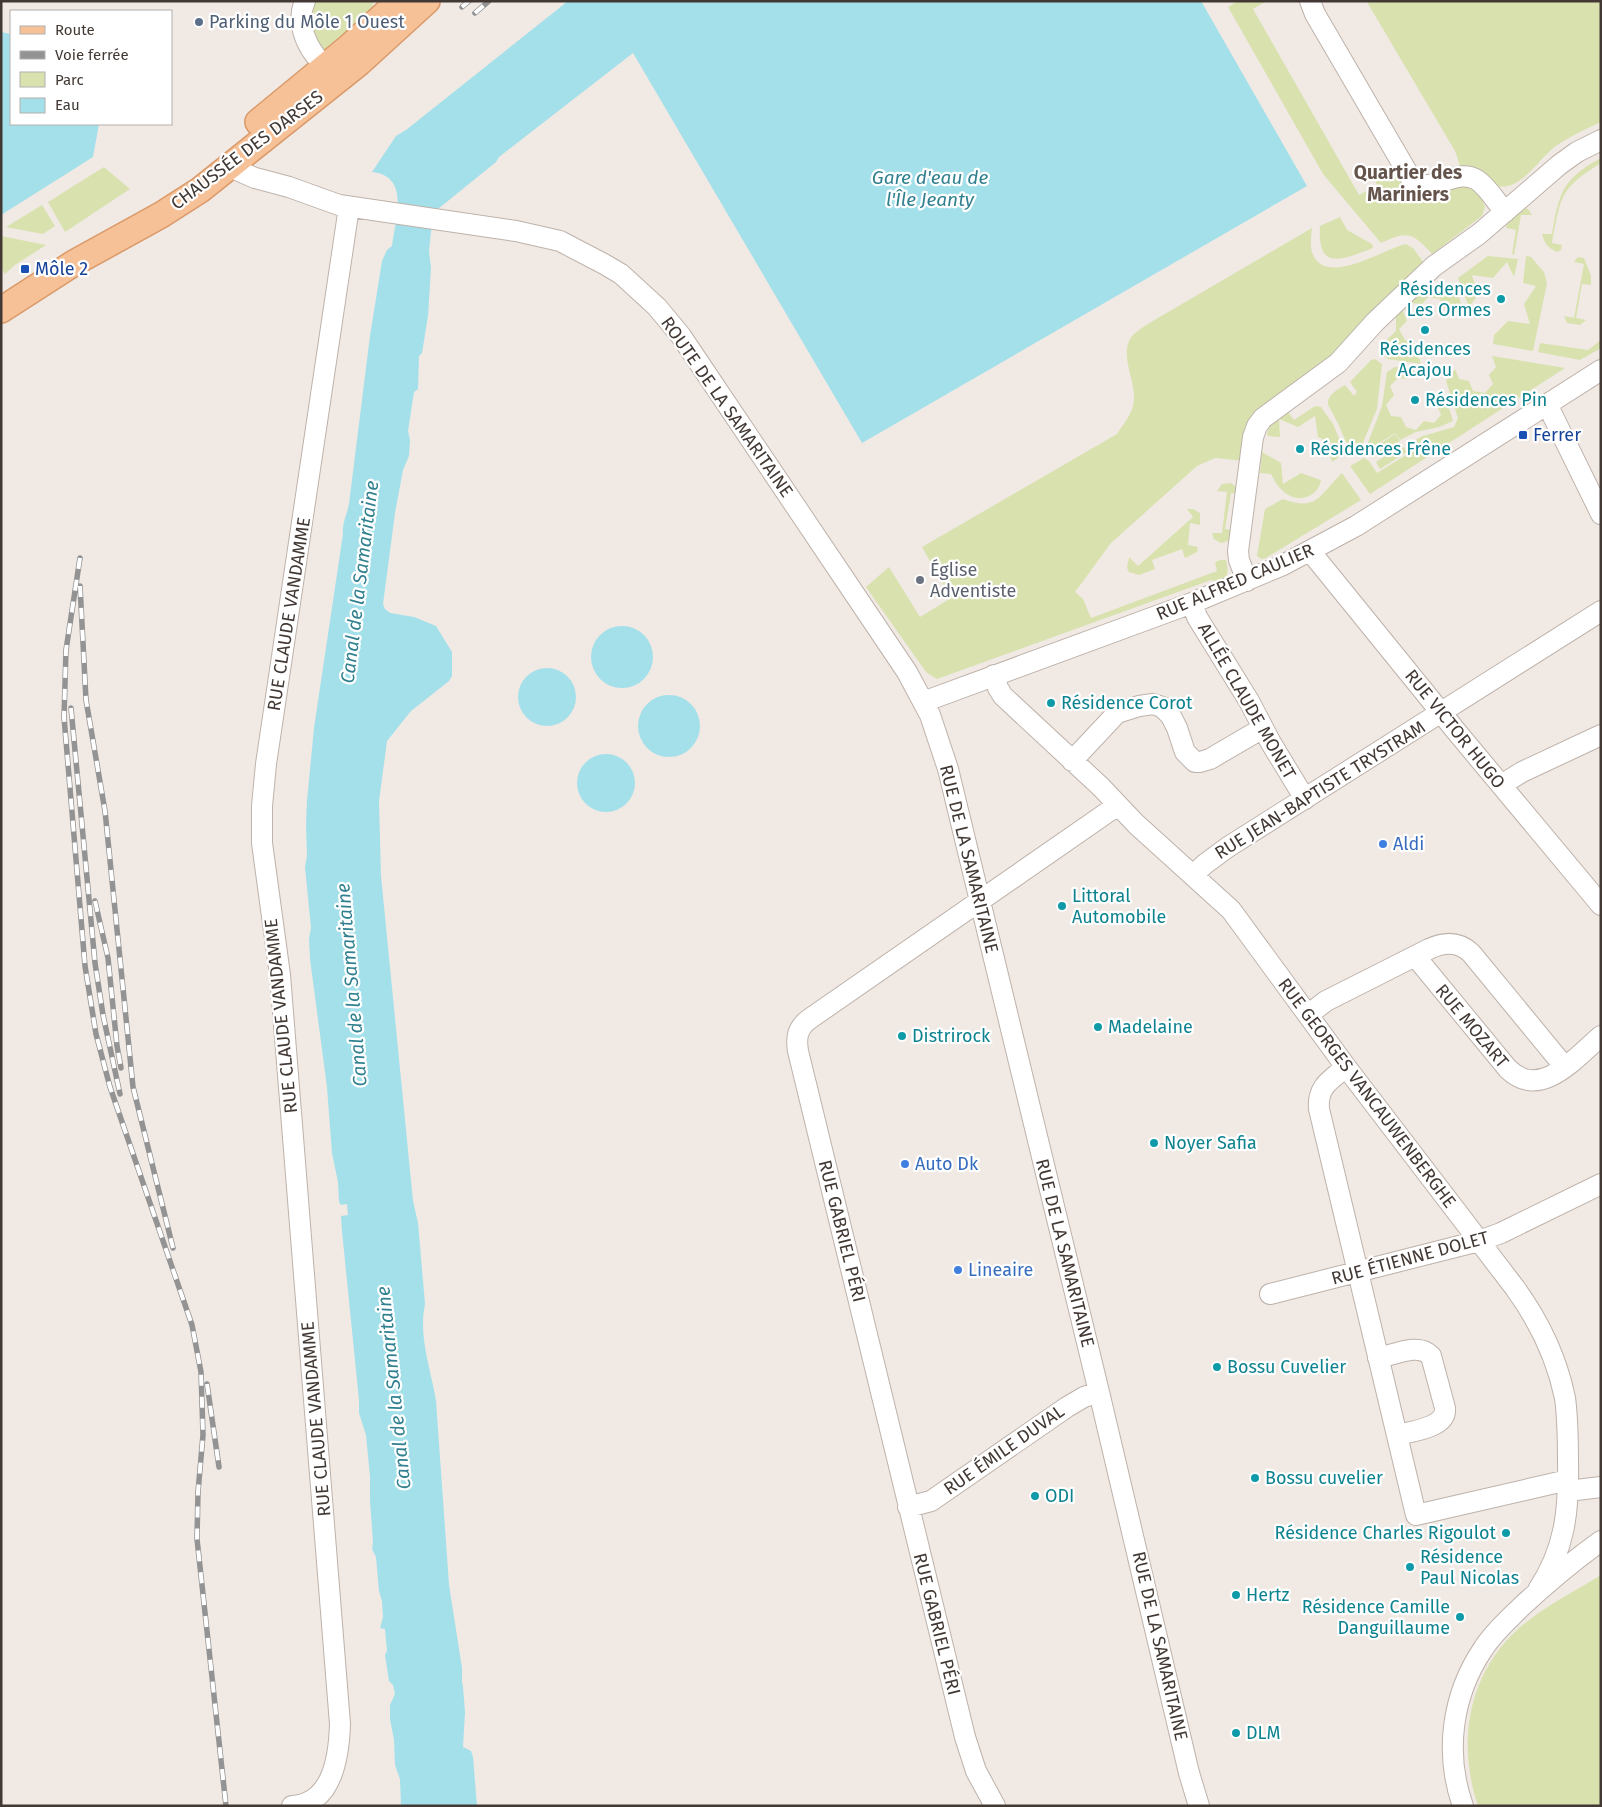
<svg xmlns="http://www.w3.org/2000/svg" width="1602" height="1807" viewBox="0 0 1602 1807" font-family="'Fira Sans',sans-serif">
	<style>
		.green { fill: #d9e2af }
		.water { fill: #a3e0ea }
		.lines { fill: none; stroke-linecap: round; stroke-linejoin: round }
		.minor-casing { stroke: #beb2aa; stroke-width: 22 }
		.major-casing { stroke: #da9968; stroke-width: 28 }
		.minor { stroke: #fff; stroke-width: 20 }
		.major { stroke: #f7c197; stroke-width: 25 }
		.rail-casing { stroke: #939393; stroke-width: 5.5 }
		.rail { stroke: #fff; stroke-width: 4; stroke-dasharray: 11; stroke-linecap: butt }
		.service-dot { fill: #5c6f8a; stroke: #fff; stroke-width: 2 }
		.transit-dot { fill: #1a4fb4; stroke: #fff; stroke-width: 2 }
		.culture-dot { fill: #0f9aa8; stroke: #fff; stroke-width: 2 }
		.worship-dot { fill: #6b7280; stroke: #fff; stroke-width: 2 }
		.shop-dot { fill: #3f7fe0; stroke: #fff; stroke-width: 2 }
		.labels { text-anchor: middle; stroke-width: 4.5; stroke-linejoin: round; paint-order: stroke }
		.service-label { font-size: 18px; fill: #4e5e75; stroke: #fff; text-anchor: start }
		.street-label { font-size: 18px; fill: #423934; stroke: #fff }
		.transit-label { font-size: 18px; fill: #164399; stroke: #fff; text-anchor: start }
		.culture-label { font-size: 18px; fill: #0d838f; stroke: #fff; text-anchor: start }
		.worship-label { font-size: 18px; fill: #5b616d; stroke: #fff; text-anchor: start }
		.shop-label { font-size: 18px; fill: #366cbe; stroke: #fff; text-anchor: start }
		.neighbourhood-label { font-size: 19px; font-weight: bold; fill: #64544c; stroke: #fff }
		.water-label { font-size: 19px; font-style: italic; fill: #30808f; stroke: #fff }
	</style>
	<rect width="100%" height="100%" fill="#f0e9e4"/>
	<!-- green -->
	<path class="green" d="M315,1H373L372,10L325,52H321L309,26Z
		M1238,1H1267L1253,9L1359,195L1377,185L1373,176L1392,168L1396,178L1410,191L1422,197L1464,186L1473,190L1482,199L1485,207L1482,216L1432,254C1413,233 1408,230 1381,243L1323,174L1228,7Z
		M1368,1H1601V122C1586,129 1569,137 1556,146C1539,158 1521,191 1498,186C1486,184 1474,170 1460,166L1455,151L1367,2Z
		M1601,158V163C1559,189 1561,197 1552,243L1562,245L1561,250L1557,252C1548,248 1544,243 1542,234H1552C1559,193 1562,179 1601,158Z
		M104,167L130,189L65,232L48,202Z
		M42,205L55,226L43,234L6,227Z
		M1522,207L1528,209L1532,215H1521L1514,255L1512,254L1516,230L1506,228L1508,220Z
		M1340,217L1347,230L1372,244L1373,248C1343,259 1317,273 1320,226Z
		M1312,228C1311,236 1310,245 1312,252C1324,289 1383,249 1406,244L1413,248L1424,263L1341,352L1268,404L1244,461L1215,458L1197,466L1111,543L1075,592L1083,599L1091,618L1217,571L1215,562L1220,560H1226C1230,573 1227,585 1211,580L937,679L926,672L866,587L889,567L920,617L951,598L922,547L1117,434C1124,423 1134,412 1134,399C1135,379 1118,352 1133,335C1137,331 1142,328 1146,325Z
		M1,236L46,245L15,265L5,274L1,268Z
		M1488,256L1518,259L1514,277L1507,262L1493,278L1472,275L1478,295L1469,307L1458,278Z
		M1526,256L1531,257L1544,272L1547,283L1533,351L1493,344L1494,335L1508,321L1530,324L1524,304L1536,286L1523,283Z
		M1578,257L1584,258L1591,276V285L1582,284L1576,318L1586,320L1580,325L1567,323L1564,316L1574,318L1584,264L1574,262Z
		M1446,285L1456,290L1464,311L1443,308L1440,299L1428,297L1422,304L1411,303L1403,311L1407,321L1399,329L1405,340L1414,343L1421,364L1388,359L1382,355C1380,343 1388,339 1396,331V316L1428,287L1435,295Z
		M1601,340V348L1580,360L1538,352L1540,343L1588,350Z
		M1492,356L1565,368L1370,494L1350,466L1364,458L1369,461L1377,473L1411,452L1407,444L1423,436L1454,427L1458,418L1446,381L1455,369L1459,379L1469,381L1473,391L1485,393L1493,384L1489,375L1496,367Z
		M1375,359L1382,364L1377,409L1359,452L1357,454H1354C1346,447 1341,427 1334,416C1332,411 1327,406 1328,401C1330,393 1339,389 1345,385L1354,396L1357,392L1350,382L1371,360Z
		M1395,367H1402L1415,371L1407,379L1398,378L1390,386L1394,395L1386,405L1391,416L1401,417L1406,427L1416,430L1424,421L1434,423L1441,415L1437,405L1445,396L1453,421L1439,427L1416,432L1400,440L1395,433L1364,453L1382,406L1387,372Z
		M1315,406L1321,407L1333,424L1345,453L1332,462L1329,452L1337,446L1318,437L1315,416L1298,427L1279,419L1280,437L1268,436L1267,434C1269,423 1279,418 1288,412L1294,420Z
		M1395,434L1400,441L1373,458L1369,451Z
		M1402,445L1407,452L1380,469L1376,462Z
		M1262,452L1281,463L1283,484L1301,473L1321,480C1318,499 1295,504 1282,490C1277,486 1274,479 1271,474L1260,473Z
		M1342,473L1361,500L1266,558L1261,559L1257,556L1265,509L1283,499C1318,512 1320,494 1342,473Z
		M1231,483L1238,488L1240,494L1231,493L1225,529L1235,530L1228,541L1221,543L1214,539L1212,533H1222L1227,492L1217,491L1222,484Z
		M1187,509H1193L1200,513V525L1190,523L1188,545L1198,547L1197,552L1185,558L1182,549L1152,560L1155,569L1139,575L1129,572L1127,568L1129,557L1138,566L1193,517Z
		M1601,1575V1806H1478C1455,1737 1470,1665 1529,1620C1551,1603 1577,1590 1601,1575Z"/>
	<!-- water -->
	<path class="water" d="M568,1H1201L1307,186L862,443L633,53L499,157L496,162L433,213L429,251L431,268L428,316L422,353L419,356L418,389L414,392L408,431L410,440L409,456L403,470L395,513L383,604L385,609L390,613L414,617L436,626L452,652V676L449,681L411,711L387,741L379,801L381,876L413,1201L418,1223L425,1304C418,1336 431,1370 436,1401L449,1585L462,1668V1682L463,1687L465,1712L463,1747L471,1751L473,1757L477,1806H401L400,1779L395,1765L394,1740L390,1719V1705L395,1694L393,1685L389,1681L385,1655L387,1651L385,1629L380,1628L383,1617L382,1601L379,1591L376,1557L372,1549L373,1542L370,1501V1476L366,1435L359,1413V1400L342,1231L341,1216L348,1215L347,1204L341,1205L339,1202L338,1182L332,1153L327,1087L310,959L309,939L311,928L305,867L307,856L306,825L307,801L314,728L343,534C342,523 347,515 349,504L370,336L382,261L387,250L392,246C395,220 411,176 372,172L396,136L406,130Z
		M1,32L11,34V124H99L93,157L1,215Z
		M591 657a31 31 0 1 1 62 0a31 31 0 1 1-62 0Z
		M518 697a29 29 0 1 1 58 0a29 29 0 1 1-58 0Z
		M638 726a31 31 0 1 1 62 0a31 31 0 1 1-62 0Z
		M577 783a29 29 0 1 1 58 0a29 29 0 1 1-58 0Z"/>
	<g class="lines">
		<!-- minor casing -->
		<g class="minor-casing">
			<path id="minor" d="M305,1C293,27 313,64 339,73
				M1310,1L1315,14L1413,182C1434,194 1456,167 1477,180C1488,187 1496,202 1505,212
				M230,167L255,178L289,187L339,205L516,231L560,241L604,264L621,274L657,307L681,336L907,672L930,715L948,769L1099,1392L1189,1773L1199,1806
				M1547,404L1601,514
				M1310,551L1456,731L1601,905
				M1247,581L1239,560L1238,551L1253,437L1257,426L1263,418L1338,363L1375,322L1434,266L1479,234L1559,165L1577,152L1601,140
				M1192,603L1197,617L1249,701L1271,743L1305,799
				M994,675L998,688L1003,696L1101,787L1136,824L1231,910L1346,1067L1515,1288C1539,1321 1557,1359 1565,1398C1568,1420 1568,1442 1568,1463C1569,1511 1565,1549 1538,1590
				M923,702L1192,603L1283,565L1356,526L1601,370
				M1072,761L1117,713L1139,706L1153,704L1162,707L1171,716L1177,728L1185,752L1195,762H1200L1210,759L1263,728
				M1501,785L1522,772L1601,735
				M1193,875L1205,864L1228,847L1601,611
				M1415,956L1508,1069C1541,1101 1576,1057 1601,1036
				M1308,1015L1326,1001L1429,949C1444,942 1458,941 1471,953L1564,1066
				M1346,1067C1331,1080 1317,1086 1319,1109L1416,1515L1568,1480
				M1270,1294L1479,1241L1501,1233L1601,1184
				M1378,1358C1394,1355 1419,1342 1431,1356L1445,1408C1447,1428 1412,1431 1397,1435
				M1568,1491L1601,1487
				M908,1507L931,1501L1067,1407L1084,1397L1099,1392
				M292,1806C333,1804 339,1756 340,1724L280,975L262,843V806L266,764L349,207
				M995,1806L976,1771L965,1737L798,1051C796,1038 797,1029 808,1020L1118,805
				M1463,1806C1444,1753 1452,1695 1483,1649C1493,1633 1508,1620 1521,1607C1547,1583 1573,1561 1601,1541"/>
		</g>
		<!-- major casing -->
		<g class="major-casing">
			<path id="major" d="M258,122L349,47L399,1
				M1,310L74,263L161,215L200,190L359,63L427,1"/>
		</g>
		<!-- minor -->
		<use href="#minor" class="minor"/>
		<!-- major -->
		<use href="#major" class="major"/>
		<!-- rail casing -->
		<g class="rail-casing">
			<path id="rail" d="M462,7L469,1
				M475,13L489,1
				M80,558L66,650L64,717L85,966L96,1034L110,1087L192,1325L201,1372L203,1435L198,1492L197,1539L226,1806
				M80,586L86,700L105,811L133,1087L173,1248
				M71,708L95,963L103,1015L120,1094
				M95,901L108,958L117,1046L121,1068
				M207,1384L219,1467"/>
		</g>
		<!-- rail -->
		<use href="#rail" class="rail"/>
	</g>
	<!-- markers -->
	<circle class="service-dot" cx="199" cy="22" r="5"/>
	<g class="transit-dot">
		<rect x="20" y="264" width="10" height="10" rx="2.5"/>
		<rect x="1518" y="430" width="10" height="10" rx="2.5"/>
	</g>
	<g class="culture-dot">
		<circle cx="1501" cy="299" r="5"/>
		<circle cx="1425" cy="330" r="5"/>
		<circle cx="1415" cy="400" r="5"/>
		<circle cx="1300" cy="449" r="5"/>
		<circle cx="1051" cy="703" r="5"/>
		<circle cx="1062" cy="906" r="5"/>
		<circle cx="1098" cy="1027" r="5"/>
		<circle cx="902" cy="1036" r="5"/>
		<circle cx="1154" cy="1143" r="5"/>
		<circle cx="1217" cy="1367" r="5"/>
		<circle cx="1255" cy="1478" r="5"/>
		<circle cx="1035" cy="1496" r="5"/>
		<circle cx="1506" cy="1533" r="5"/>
		<circle cx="1410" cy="1567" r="5"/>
		<circle cx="1236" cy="1595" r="5"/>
		<circle cx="1460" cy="1617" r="5"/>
		<circle cx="1236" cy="1733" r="5"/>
	</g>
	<circle class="worship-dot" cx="920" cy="580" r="5"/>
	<g class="shop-dot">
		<circle cx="1383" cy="844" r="5"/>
		<circle cx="905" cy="1164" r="5"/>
		<circle cx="958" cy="1270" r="5"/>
	</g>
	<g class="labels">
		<!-- service labels -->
		<g class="service-label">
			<text x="209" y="28">Parking du Môle 1 Ouest</text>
		</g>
		<!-- street labels -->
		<g class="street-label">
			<text transform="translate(247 150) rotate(-37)" y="6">CHAUSSÉE DES DARSES</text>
			<text transform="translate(727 407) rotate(55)" y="6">ROUTE DE LA SAMARITAINE</text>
			<text transform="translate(1235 582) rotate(-23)" y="6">RUE ALFRED CAULIER</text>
			<text transform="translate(289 614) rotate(-81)" y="6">RUE CLAUDE VANDAMME</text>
			<text transform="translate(1247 701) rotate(60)" y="6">ALLÉE CLAUDE MONET</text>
			<text transform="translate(1455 729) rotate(51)" y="6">RUE VICTOR HUGO</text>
			<text transform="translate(1320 790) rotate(-32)" y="6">RUE JEAN-BAPTISTE TRYSTRAM</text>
			<text transform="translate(969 859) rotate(76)" y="6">RUE DE LA SAMARITAINE</text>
			<text transform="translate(281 1016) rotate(-96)" y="6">RUE CLAUDE VANDAMME</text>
			<text transform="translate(1472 1026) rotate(50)" y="6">RUE MOZART</text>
			<text transform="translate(1367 1093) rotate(53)" y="6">RUE GEORGES VANCAUWENBERGHE</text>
			<text transform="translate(842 1231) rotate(76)" y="6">RUE GABRIEL PÉRI</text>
			<text transform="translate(1065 1253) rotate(76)" y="6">RUE DE LA SAMARITAINE</text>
			<text transform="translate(1410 1258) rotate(-15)" y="6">RUE ÉTIENNE DOLET</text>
			<text transform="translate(316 1419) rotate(-95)" y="6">RUE CLAUDE VANDAMME</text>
			<text transform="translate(1004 1450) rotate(-35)" y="6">RUE ÉMILE DUVAL</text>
			<text transform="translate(937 1624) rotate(76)" y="6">RUE GABRIEL PÉRI</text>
			<text transform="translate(1160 1646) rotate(77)" y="6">RUE DE LA SAMARITAINE</text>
		</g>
		<!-- transit labels -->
		<g class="transit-label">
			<text x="35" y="275">Môle 2</text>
			<text x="1533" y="441">Ferrer</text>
		</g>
		<!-- culture labels -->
		<g class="culture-label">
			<text x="1491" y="295" text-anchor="end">Résidences<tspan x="1491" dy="21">Les Ormes</tspan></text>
			<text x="1425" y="355" text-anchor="middle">Résidences<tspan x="1425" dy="21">Acajou</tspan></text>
			<text x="1425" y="406">Résidences Pin</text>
			<text x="1310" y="455">Résidences Frêne</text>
			<text x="1061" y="709">Résidence Corot</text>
			<text x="1072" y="902">Littoral<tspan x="1072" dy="21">Automobile</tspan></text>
			<text x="1108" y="1033">Madelaine</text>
			<text x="912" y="1042">Distrirock</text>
			<text x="1164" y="1149">Noyer Safia</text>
			<text x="1227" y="1373">Bossu Cuvelier</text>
			<text x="1265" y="1484">Bossu cuvelier</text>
			<text x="1045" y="1502">ODI</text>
			<text x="1496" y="1539" text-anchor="end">Résidence Charles Rigoulot</text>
			<text x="1420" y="1563">Résidence<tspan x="1420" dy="21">Paul Nicolas</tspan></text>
			<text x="1246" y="1601">Hertz</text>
			<text x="1450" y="1613" text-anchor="end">Résidence Camille<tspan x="1450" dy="21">Danguillaume</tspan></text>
			<text x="1246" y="1739">DLM</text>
		</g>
		<!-- worship labels -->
		<g class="worship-label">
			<text x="930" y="576">Église<tspan x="930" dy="21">Adventiste</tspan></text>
		</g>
		<!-- shop labels -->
		<g class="shop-label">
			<text x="1393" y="850">Aldi</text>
			<text x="915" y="1170">Auto Dk</text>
			<text x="968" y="1276">Lineaire</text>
		</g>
		<!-- neighbourhood labels -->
		<g class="neighbourhood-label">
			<text x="1408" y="179">Quartier des<tspan x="1408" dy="22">Mariniers</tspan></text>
		</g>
		<!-- water labels -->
		<g class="water-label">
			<text x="930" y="184">Gare d'eau de<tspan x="930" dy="22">l'Île Jeanty</tspan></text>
			<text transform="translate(359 582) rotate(-83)" y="7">Canal de la Samaritaine</text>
			<text transform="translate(351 985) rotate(-95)" y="7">Canal de la Samaritaine</text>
			<text transform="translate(393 1388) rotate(-96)" y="7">Canal de la Samaritaine</text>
		</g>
	</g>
	<!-- border -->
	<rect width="1602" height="1807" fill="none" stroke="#423934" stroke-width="5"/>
	<!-- legend -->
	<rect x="10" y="10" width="162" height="115" fill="#ffffff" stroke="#b3b0ae"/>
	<rect x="20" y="26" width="25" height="8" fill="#f7c197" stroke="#b3b0ae"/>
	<text x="55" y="35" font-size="15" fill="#423934">Route</text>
	<rect x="20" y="51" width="25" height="8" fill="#939393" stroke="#b3b0ae"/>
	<text x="55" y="60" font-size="15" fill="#423934">Voie ferrée</text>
	<rect x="20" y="72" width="25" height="15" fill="#d9e2af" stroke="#b3b0ae"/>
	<text x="55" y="85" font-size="15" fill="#423934">Parc</text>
	<rect x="20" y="98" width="25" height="15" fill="#a3e0ea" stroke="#b3b0ae"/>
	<text x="55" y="110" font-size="15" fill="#423934">Eau</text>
</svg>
